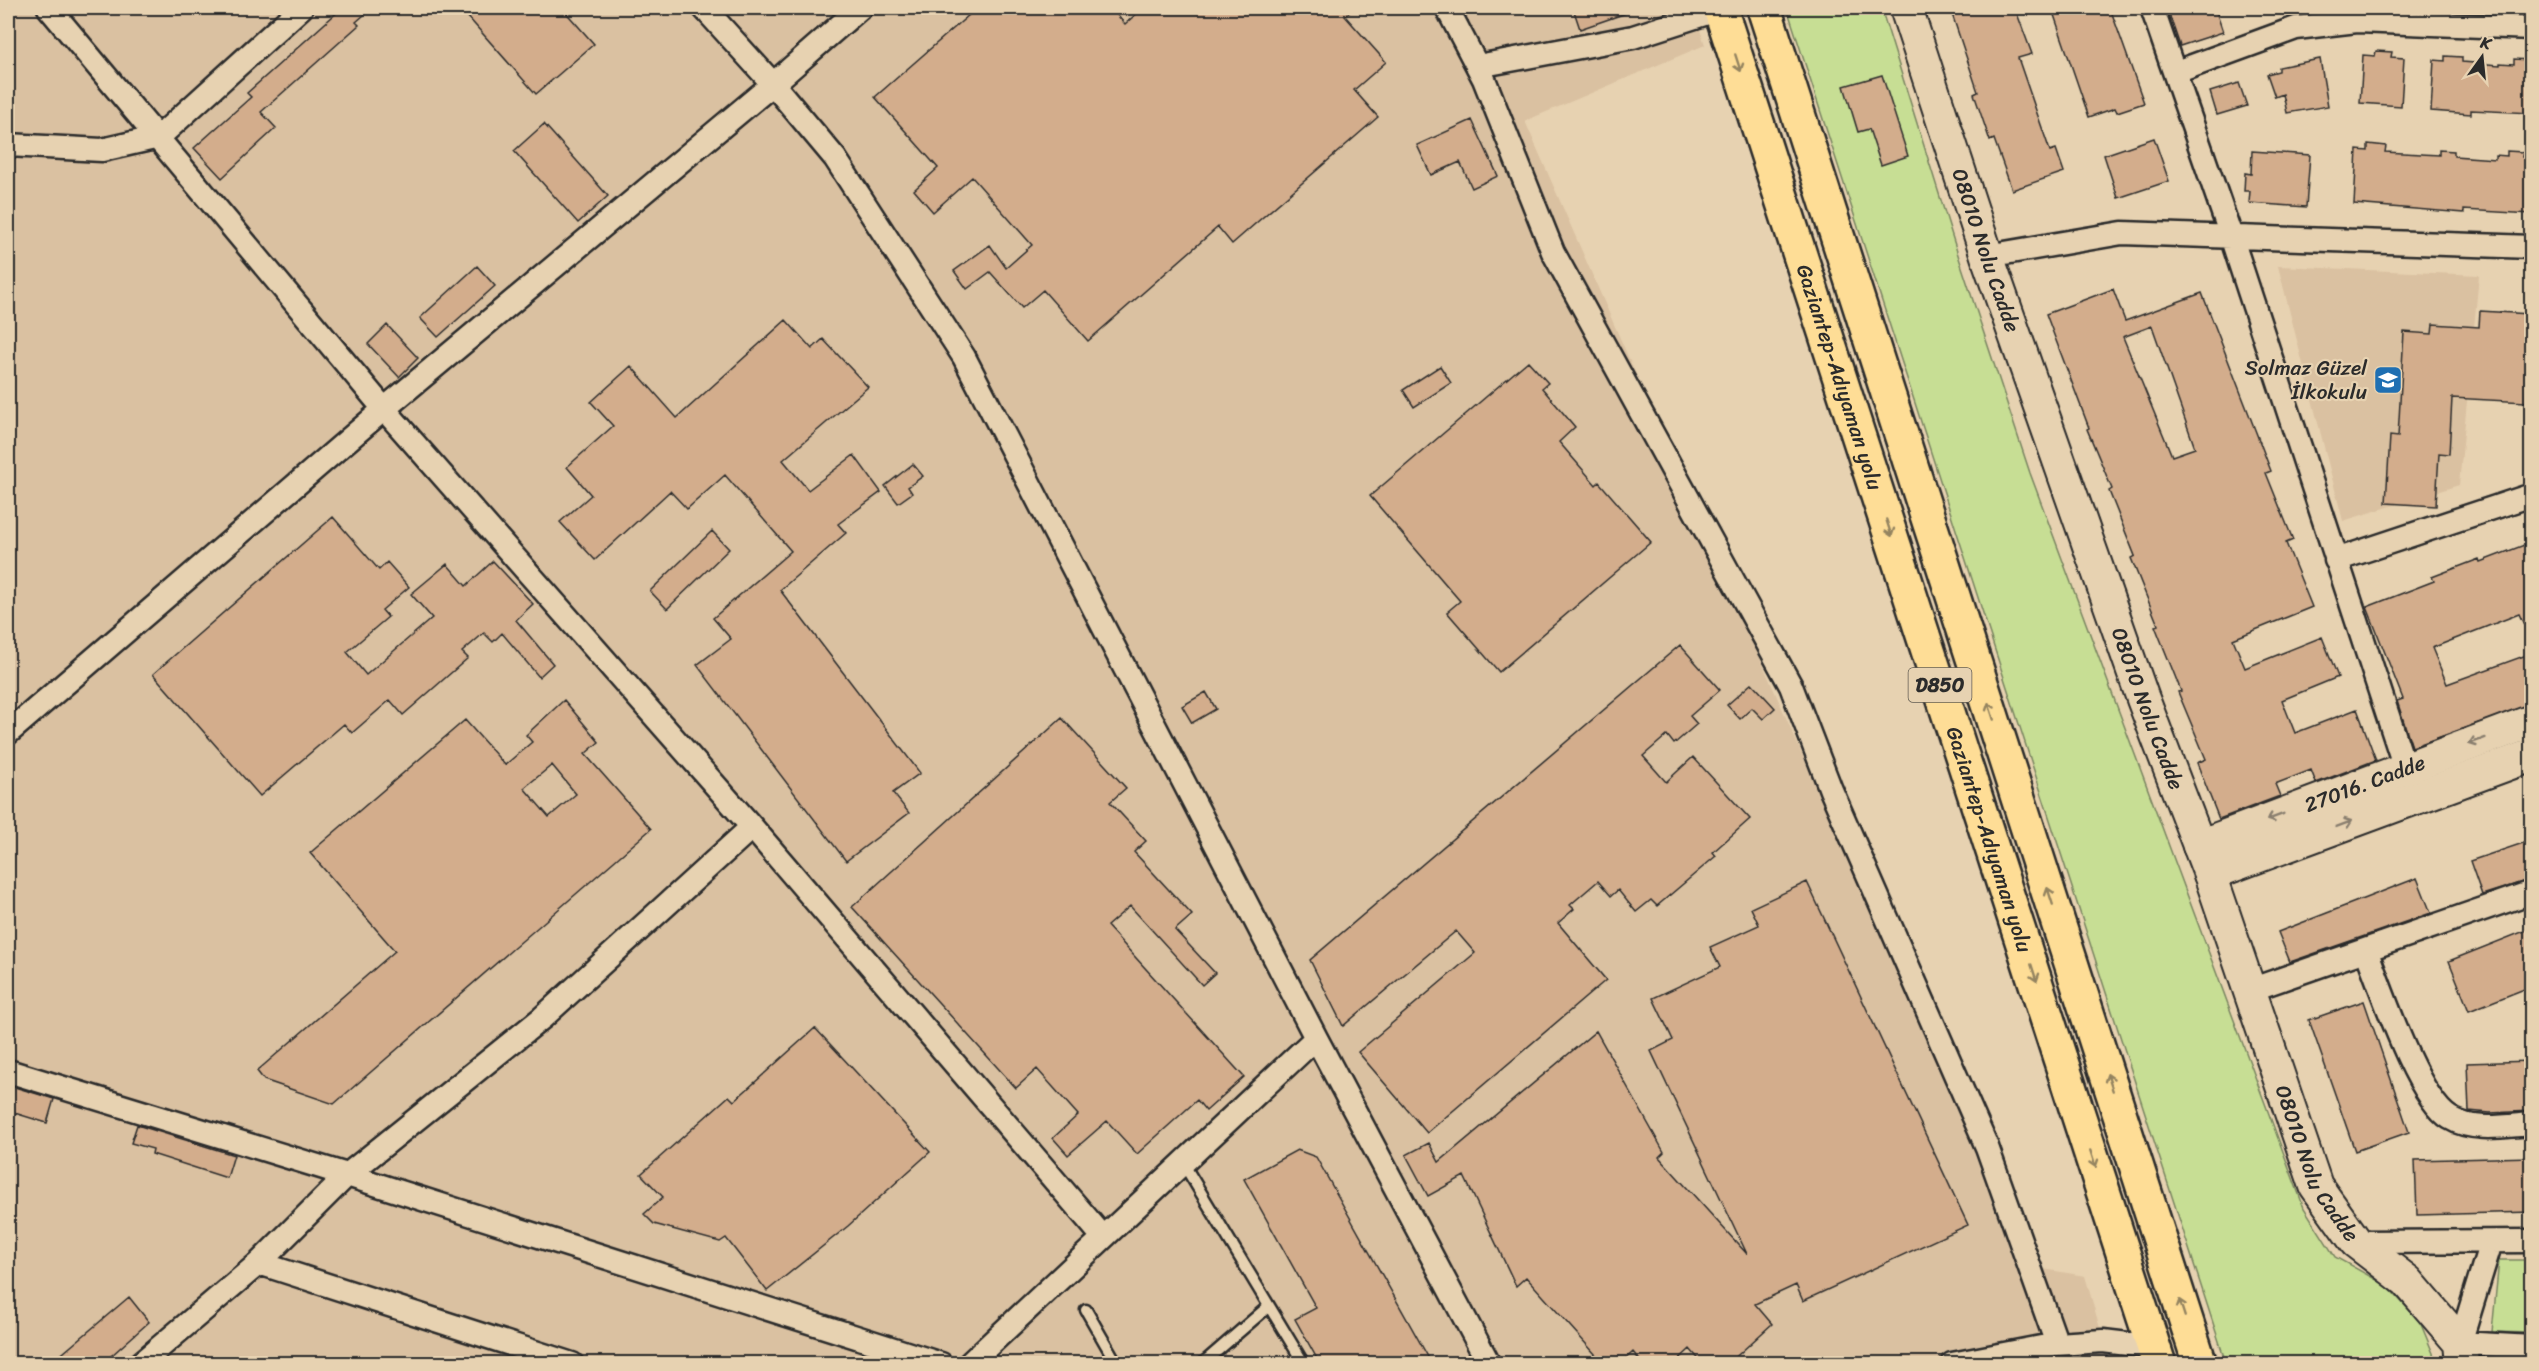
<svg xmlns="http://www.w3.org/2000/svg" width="2539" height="1371" viewBox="0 0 2539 1371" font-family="Sriracha,sans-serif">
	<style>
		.built { fill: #dac1a1 }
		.green { fill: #c7de94; stroke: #798460; stroke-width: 1.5 }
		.building { fill: #d3ad8c; stroke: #2b2b2b; stroke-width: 1.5; fill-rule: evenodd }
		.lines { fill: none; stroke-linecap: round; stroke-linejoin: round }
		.lane-casing { stroke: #2b2b2b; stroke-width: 15 }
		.street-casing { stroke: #2b2b2b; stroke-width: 27 }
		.secondary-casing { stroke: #2b2b2b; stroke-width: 36 }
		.highway-casing { stroke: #2b2b2b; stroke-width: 38 }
		.lane { stroke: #e7d2b1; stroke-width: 10 }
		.street { stroke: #e7d2b1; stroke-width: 22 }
		.secondary { stroke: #e7d2b1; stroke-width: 32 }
		.highway { stroke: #fedd96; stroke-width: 33 }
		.oneway { stroke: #948460 }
		.oneway2 { stroke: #897e6e }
		.labels { text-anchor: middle; stroke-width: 4.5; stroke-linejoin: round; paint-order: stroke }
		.shield { fill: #e7d2b1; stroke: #635d53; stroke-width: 1.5 }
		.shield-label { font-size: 20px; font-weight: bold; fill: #2b2b2b }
		.street-label { font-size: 21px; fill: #2b2b2b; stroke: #e7d2b1 }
		.poi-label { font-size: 21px; fill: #2b2b2b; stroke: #e7d2b1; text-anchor: end }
	</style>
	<rect width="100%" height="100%" fill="#e7d2b1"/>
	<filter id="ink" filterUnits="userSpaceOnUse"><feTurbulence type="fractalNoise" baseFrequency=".0167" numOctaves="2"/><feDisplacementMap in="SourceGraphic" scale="12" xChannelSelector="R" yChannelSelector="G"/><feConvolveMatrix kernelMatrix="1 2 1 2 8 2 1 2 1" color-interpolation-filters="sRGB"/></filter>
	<g filter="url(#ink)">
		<!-- built -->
		<path class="built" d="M8,8H1693L1705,45L1525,121L2026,1266L2085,1276L2110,1363H8Z
			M2278,266L2479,275L2459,485L2343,521Z"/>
		<!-- green -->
		<path class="green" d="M1787,8H1881L1959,258L2030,473L2304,1208L2335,1257L2386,1285L2420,1322L2437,1363H2226Z
			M2499,1260H2531V1333L2492,1332Z"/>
		<!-- building -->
		<path class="building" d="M342,8H372L356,22L359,25L261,112L276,128L222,178L194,148L251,97L247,93Z
			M460,8H562L594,44L536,94Z
			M977,8H1111L1125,24L1143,8H1354L1345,16L1386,62L1354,90L1378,117L1232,244L1218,227L1088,341L1043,290L1022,308L990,272L967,289L954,271L990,245L1006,268L1032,245L972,177L933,212L914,190L938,168L875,97Z
			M1573,8H1634L1635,10L1580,29Z
			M1950,8H2015L2032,54L2018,58L2050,151L2056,149L2064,172L2012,190L1994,139L1990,141L1974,94L1978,92Z
			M2067,8H2110L2144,103L2117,112L2115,108L2089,117L2053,12Z
			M2167,8H2215L2223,32L2180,46Z
			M2376,51L2392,52L2391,57L2404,58L2401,106L2360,103L2363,55L2375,56Z
			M2445,56L2462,57V62L2500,65V63L2514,64V59L2529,60V64L2532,65V113L2471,110V114L2431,111L2434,60L2445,61Z
			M2320,59L2328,106L2287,113L2283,94L2275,97L2267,74L2279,71V67Z
			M1882,75L1908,156L1881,165L1869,129L1858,132L1844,86Z
			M2239,83L2247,106L2217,115L2210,92Z
			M1472,120L1498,176L1472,188L1460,162L1431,175L1417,145Z
			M544,124L608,196L578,223L514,151Z
			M2154,138L2169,181L2118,198L2104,155Z
			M2368,144L2386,146L2385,152L2439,155V150L2454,151V156L2495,159V155L2507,156V151L2523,152L2522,157H2532V214L2464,210V213L2354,204L2357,150L2368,151Z
			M2252,151L2310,155L2306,207L2249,203L2250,191H2244L2245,173L2251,174Z
			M477,266L495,286L438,337L420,318Z
			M2113,289L2125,321L2202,293L2271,471L2266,473L2293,540L2286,543L2312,607L2233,639L2245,668L2322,637L2338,677L2282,700L2295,733L2357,709L2376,760L2316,783L2311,770L2275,784L2280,796L2219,819L2197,763L2206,759L2178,692L2181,691L2155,626L2158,625L2131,558L2135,556L2109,491L2112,489L2087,429L2089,428L2046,314ZM2152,326L2195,448L2172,456L2123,337Z
			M2480,311L2530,314L2526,402L2452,398L2449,454L2439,453L2436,506L2386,503L2390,436L2398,437L2404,332L2432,334L2433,324L2479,327Z
			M786,320L812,349L823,339L868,387L783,460L808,490L854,455L881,492L838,524L846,533L780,590L920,773L893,793L909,813L846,861L697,665L731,639L713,618L791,551L725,475L687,509L670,491L595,560L560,522L591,495L567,467L613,426L591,402L631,366L677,418Z
			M387,325L418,358L399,377L368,344Z
			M1528,361L1548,383L1542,388L1575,427L1559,442L1596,485L1599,482L1651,542L1499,672L1447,612L1460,601L1370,496Z
			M1440,366L1451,383L1414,407L1403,390Z
			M913,464L923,476L908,487L912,493L898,503L885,486Z
			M333,517L379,570L387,562L409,587L382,610L388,617L347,652L366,675L432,618L411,594L447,564L466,586L493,561L533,604L516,620L553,664L539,677L502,633L493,642L484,633L462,652L468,658L403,715L390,700L352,733L344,724L260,796L153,674Z
			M712,531L729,549L667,609L650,591Z
			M2532,542V642L2519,614L2432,648L2447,684L2532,653V704L2412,747L2397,701L2403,699L2367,607L2434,581L2432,577L2479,559L2480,562Z
			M1680,645L1720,690L1690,716L1697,724L1674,744L1667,735L1643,756L1666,782L1693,757L1750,819L1713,852L1716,856L1657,906L1651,900L1636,912L1618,890L1611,896L1598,881L1570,905L1574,909L1558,923L1606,980L1427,1133L1358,1052L1475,953L1456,931L1343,1026L1310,960Z
			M1752,683L1775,708L1763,719L1752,708L1740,719L1727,705Z
			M1206,692L1216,709L1192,723L1182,706Z
			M564,700L599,742L585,754L651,829L334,1104L264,1080L257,1071L395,951L310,853L465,720L505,765L532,742L526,735ZM552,765L576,794L549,817L524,788Z
			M1062,718L1126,788L1110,802L1146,841L1134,852L1192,915L1175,930L1215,973L1202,985L1130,906L1107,926L1244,1077L1206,1111L1197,1100L1137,1154L1107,1121L1068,1155L1053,1138L1078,1115L1037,1069L1016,1088L852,907Z
			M2532,840V879L2482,895L2470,861Z
			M2417,878L2431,913L2290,962L2278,932Z
			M1807,882L1968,1225L1803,1301L1796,1285L1755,1304L1772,1324L1728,1364H1703L1690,1349L1674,1364H1643L1633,1352L1620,1364H1604L1526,1277L1516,1286L1464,1176L1428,1196L1406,1155L1429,1143L1439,1162L1596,1031L1664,1152L1659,1157L1747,1254L1651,1051L1673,1040L1653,998L1720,967L1710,947L1759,925L1751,908Z
			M2532,928V986L2469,1011L2449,961Z
			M2364,1001L2409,1132L2355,1151L2309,1020Z
			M815,1028L930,1152L848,1226L767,1291L726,1238L720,1242L654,1224L644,1214L663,1197L641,1174L729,1096L734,1101Z
			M2532,1061V1111L2490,1113L2469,1111L2467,1063Z
			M8,1085L54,1099L47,1123L8,1111Z
			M137,1125L234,1155L227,1178L152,1154L153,1149L131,1143Z
			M1297,1150L1316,1157L1432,1364H1320L1295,1319L1316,1308L1244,1179Z
			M2532,1157V1212L2417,1215L2415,1160Z
			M129,1297L149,1322L102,1364H50Z"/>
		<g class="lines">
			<!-- lane casing -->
			<g class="lane-casing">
				<path id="lane" d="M1183,1163L1304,1364
					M1086,1310L1117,1364
					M1202,1364L1269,1306"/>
			</g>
			<!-- street casing -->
			<g class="street-casing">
				<path id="street" d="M49,8L384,409L752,827L1103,1237
					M704,8L773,84L835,158L964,357L1316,1038L1489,1364
					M1447,8L1484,79L1553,252L1791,686L1831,790L1987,1147L2057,1344
					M2152,8L2231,236L2405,768
					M1478,66L1633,37L1720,9
					M2176,72L2296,28L2357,21L2532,28
					M8,145L102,150L159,137L301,8
					M1987,256L2122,233L2532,247
					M2336,560L2532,495
					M8,733L384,409L773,84L860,8
					M2366,950C2381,988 2417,1098 2450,1118C2473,1132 2505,1126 2532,1124
					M2250,990L2532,892
					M8,1071L347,1175L941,1364
					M2356,1242L2532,1241
					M2491,1242L2460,1343L2532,1347
					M259,1263L572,1364
					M140,1364L259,1263L347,1175L542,1018L752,827
					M969,1364L1316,1038
					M1952,1364L2057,1344L2103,1341L2153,1347"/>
			</g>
			<!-- secondary casing -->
			<g class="secondary-casing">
				<g id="secondary">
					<path id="s1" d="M1906,8L1987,256L2143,699L2210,874L2316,1186L2356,1242L2407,1281L2460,1343L2462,1364"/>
					<path id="s2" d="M2199,846L2532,721"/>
					<path d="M2210,874L2532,755"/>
				</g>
			</g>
			<!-- highway casing -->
			<g class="highway-casing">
				<g id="highway">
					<path id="s3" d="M1720,8L2159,1364"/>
					<path d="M1764,8L2200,1364"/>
				</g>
			</g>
			<!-- lane -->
			<use href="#lane" class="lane"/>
			<!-- street -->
			<use href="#street" class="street"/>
			<!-- secondary -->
			<use href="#secondary" class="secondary"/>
			<!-- highway -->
			<use href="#highway" class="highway"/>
		</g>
		<!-- one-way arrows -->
		<defs><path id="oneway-shaft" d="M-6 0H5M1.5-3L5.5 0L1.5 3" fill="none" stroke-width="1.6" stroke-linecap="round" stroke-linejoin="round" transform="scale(1.5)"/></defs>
		<g class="oneway">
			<use href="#oneway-shaft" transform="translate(1738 63) rotate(72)"/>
			<use href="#oneway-shaft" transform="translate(1889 528) rotate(72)"/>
			<use href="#oneway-shaft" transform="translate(1991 711) rotate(-108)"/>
			<use href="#oneway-shaft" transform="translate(2050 896) rotate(-108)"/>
			<use href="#oneway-shaft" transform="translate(2034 973) rotate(72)"/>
			<use href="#oneway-shaft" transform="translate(2110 1082) rotate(-108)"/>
			<use href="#oneway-shaft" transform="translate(2093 1159) rotate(72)"/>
			<use href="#oneway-shaft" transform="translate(2182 1308) rotate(-108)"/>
		</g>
		<g class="oneway2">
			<use href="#oneway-shaft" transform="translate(2477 741) rotate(160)"/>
			<use href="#oneway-shaft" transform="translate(2275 817) rotate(159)"/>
			<use href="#oneway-shaft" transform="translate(2344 824) rotate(-21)"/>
		</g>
	</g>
	<!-- icons -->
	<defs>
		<g id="school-square" transform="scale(1.5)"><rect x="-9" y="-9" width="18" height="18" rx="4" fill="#1f6fb2" stroke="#e7d2b1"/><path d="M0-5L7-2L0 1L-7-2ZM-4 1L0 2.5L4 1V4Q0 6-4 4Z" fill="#fff"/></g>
	</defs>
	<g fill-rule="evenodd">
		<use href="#school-square" x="2388" y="380"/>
	</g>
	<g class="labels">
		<!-- shield labels -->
		<rect class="shield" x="1908.5" y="668" width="63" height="34" rx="4.5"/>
		<g class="shield-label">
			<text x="1940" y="692">D850</text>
		</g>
		<!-- street labels -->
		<g class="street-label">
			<text dy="7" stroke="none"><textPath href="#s1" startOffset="255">08010 Nolu Cadde</textPath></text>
			<text dy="7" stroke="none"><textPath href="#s3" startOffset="388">Gaziantep-Adıyaman yolu</textPath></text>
			<text dy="7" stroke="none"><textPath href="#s1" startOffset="741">08010 Nolu Cadde</textPath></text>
			<text dy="7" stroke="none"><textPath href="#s2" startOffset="177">27016. Cadde</textPath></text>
			<text dy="7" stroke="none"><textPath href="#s3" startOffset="874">Gaziantep-Adıyaman yolu</textPath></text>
			<text dy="7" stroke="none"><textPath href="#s1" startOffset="1227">08010 Nolu Cadde</textPath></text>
		</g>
		<!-- poi labels -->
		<g class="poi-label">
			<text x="2367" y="375">Solmaz Güzel<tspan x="2367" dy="24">İlkokulu</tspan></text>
		</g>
	</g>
	<!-- margin -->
	<rect width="2539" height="1371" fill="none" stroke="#e7d2b1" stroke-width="30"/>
	<rect x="15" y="15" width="2509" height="1341" fill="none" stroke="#2b2b2b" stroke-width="2" filter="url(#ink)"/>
	<!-- north arrow -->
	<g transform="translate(2482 57) rotate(15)" stroke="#e7d2b1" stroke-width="4.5" paint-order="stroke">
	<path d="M0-4.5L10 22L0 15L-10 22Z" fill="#2b2b2b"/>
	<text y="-9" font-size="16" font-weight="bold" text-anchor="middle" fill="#2b2b2b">K</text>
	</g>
</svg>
